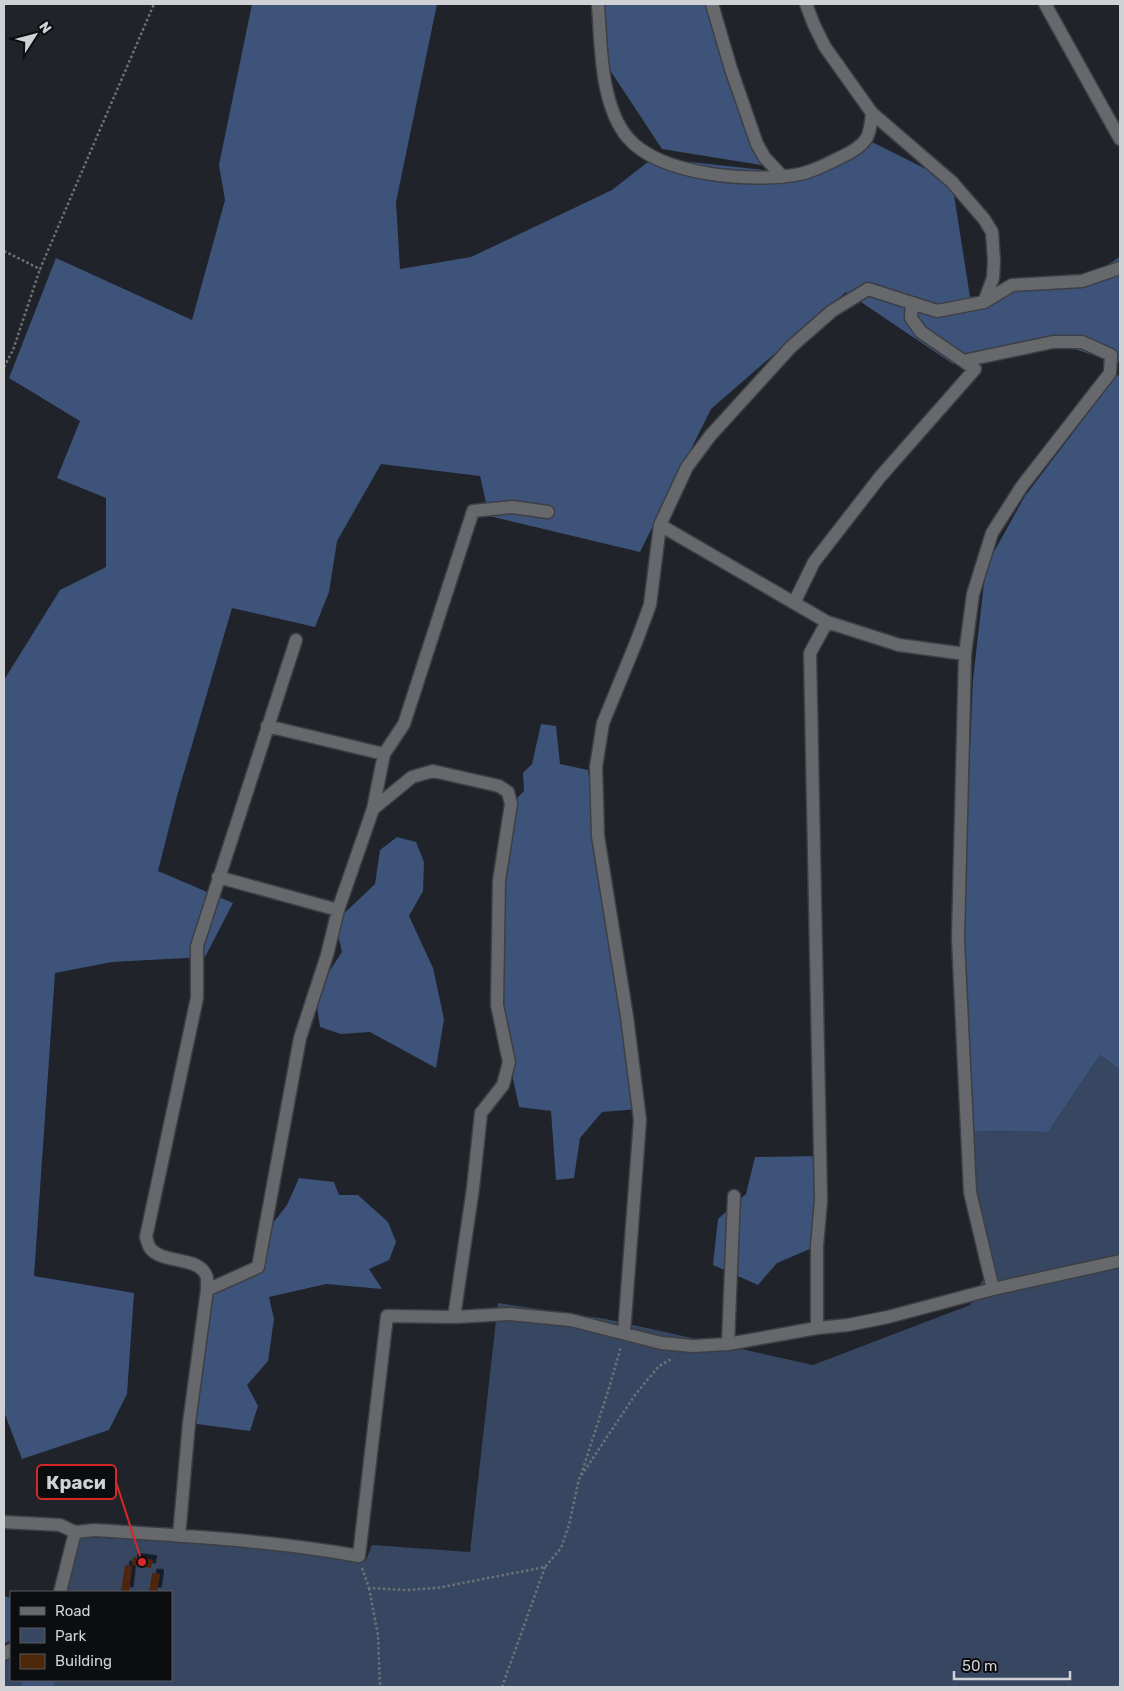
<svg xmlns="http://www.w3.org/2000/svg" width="1124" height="1691" viewBox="0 0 1124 1691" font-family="Rubik,sans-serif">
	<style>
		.green { fill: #374762 }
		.forest { fill: #3d537a }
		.building { fill: #4d2809; filter: url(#shadow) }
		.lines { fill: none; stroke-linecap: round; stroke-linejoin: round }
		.minor-casing { stroke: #3c3f45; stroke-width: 15 }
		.path { stroke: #6e7176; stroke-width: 2.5; stroke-dasharray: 2.5 2.5; stroke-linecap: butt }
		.minor { stroke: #66686b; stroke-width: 12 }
		.leader { fill: none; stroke: #d62828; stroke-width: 2 }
		.callout-dot { fill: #d62828; stroke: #0b0d0f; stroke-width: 2 }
		.callout { fill: #0b0d0f; stroke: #d62828; stroke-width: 2 }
		.callout-label { font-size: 19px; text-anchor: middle; font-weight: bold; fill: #cfd1d5 }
	</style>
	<defs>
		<filter id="shadow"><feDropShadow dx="4.5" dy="-4.5" stdDeviation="0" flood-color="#0009"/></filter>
	</defs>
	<rect width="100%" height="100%" fill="#202329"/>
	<!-- green -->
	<path class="green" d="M1100,1055L1120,1070V1687H4V1655L11,1653V1680H171V1592H60L78,1537L201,1542L366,1560L372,1545L470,1552L498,1303L606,1319L813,1365L970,1305L988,1269L970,1192L972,1131L1048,1132Z"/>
	<!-- forest -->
	<path class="forest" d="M252,4H437L396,202L400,269L471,257L612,190L653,158L802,174L866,139L952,182L970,297L1082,281L1120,257V362L1105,359L1053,342L953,364L846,292L711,409L640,552L489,516L480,476L381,464L337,541L329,592L315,627L232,608L177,796L158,871L233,903L205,957L112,962L55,973L34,1276L134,1293L127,1394L109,1430L22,1459L4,1412V680L60,590L106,567V498L57,478L80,421L9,378L56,258L192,320L225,200L219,165Z
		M602,4H711L773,167L662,149L602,58Z
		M1117,375L1120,376V1070L1100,1055L1048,1132L972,1131L963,918L973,679L986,566L1025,496Z
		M541,724L556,726L560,764L588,770L627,1017L639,1109L602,1112L580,1138L574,1178L556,1180L551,1111L519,1107L497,1005L499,881L511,804L524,791L523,773L532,764Z
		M397,837L416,842L424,862L423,891L409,916L433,968L444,1019L436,1068L370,1032L341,1034L320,1027L315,993L342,952L335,922L375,884L380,850Z
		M820,1156L817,1246L777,1263L758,1285L713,1265L718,1219L746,1194L755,1157Z
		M299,1178L334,1182L339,1195H358L388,1222L396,1242L389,1260L369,1269L382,1289L326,1284L269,1297L274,1319L268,1361L247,1385L258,1406L250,1431L189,1423L207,1290L258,1267L273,1223L287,1205Z
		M4,1596L11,1598V1640L4,1644Z
		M22,1680H54V1687H22Z"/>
	<!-- building -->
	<path class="building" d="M133,1557L153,1560L151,1568L132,1565Z
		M125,1565L132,1566L129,1592L121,1591Z
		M152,1573L160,1574L157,1592H149Z"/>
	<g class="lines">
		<!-- minor casing -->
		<g class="minor-casing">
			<path id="minor" d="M598,4C601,45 600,105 628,138C661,176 754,183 800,174C814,171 827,164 839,158C848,154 860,148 866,139C871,131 871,121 872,113
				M712,4L731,69L757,144L765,158L783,177
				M806,4L814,25L825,47L872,113L952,182L984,219L992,232L994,261L993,278L984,302
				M1045,4L1120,139
				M963,361L1053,342H1082L1111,355L1110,373L1022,486L992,533L973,594L965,654
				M660,525L827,622L810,653L821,1200L817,1246V1328
				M794,603L814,562L880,477L975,369L921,332L911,318L912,303
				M827,622L899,645L965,654L958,939L970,1192L993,1289
				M267,726L384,754
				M373,809L412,777L433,771L499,786L508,792L511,804L499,881L497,1005L509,1062L503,1085L481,1113L473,1188L454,1317
				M218,877L338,910
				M207,1290L258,1267L300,1038L327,955L338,910L373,809L384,754L404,724L473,511L512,507L548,512
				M624,1333L640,1120L627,1017L598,836L596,767L603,723L637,640L650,605L660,525L687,467L710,436L791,347L832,311L868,289L937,311L984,302L1012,285L1082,281L1120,268
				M728,1344L734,1196
				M4,1522L60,1525L75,1532
				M179,1536L189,1423L207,1290C207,1287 207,1282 207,1278C201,1255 163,1265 150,1248C148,1245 147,1240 146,1237L197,998V946L296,640
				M60,1592L75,1532L95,1530C183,1536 272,1540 359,1556L387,1316L454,1317L510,1314L571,1320L661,1343L693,1346L728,1344L817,1328L848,1325L888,1317L993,1289L1120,1261
				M4,1654L11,1650"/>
		</g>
		<!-- path -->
		<path class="path" d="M4,251L40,269L154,4
			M4,367L13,350L40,269
			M581,1475L609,1388L621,1347
			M362,1568L369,1588L406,1590L437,1588L545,1567L561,1548L569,1525L579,1479L635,1395L659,1366L673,1358
			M369,1588L378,1635L380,1687
			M502,1687L545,1567"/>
		<!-- minor -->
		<use href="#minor" class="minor"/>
	</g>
	<!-- callouts -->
	<path class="leader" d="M142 1562L116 1482"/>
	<circle class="callout-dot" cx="142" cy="1562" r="5"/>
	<rect class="callout" x="37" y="1465" width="79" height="34" rx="5"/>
	<g class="callout-label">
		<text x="76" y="1489">Краси</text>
	</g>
	<!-- border -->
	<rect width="1124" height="1691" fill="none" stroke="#cfd1d5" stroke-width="10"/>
	<!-- legend -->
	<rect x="10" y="1591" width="162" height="90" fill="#0b0d0f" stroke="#595b5e"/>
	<rect x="20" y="1607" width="25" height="8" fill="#66686b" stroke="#595b5e"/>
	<text x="55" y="1616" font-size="15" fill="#cfd1d5">Road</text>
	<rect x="20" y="1628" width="25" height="15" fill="#374762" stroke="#595b5e"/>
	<text x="55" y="1641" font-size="15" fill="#cfd1d5">Park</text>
	<rect x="20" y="1654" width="25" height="15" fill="#4d2809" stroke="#595b5e"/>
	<text x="55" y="1666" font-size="15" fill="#cfd1d5">Building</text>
	<!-- north arrow -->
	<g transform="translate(35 35) rotate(54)" stroke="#0b0d0f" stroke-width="4" paint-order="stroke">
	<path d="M0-4L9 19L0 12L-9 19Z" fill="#cfd1d5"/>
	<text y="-8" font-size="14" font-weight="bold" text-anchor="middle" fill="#cfd1d5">N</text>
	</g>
	<!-- scale -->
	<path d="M954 1671v8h116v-8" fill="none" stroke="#cfd1d5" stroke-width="2.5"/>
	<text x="962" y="1671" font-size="15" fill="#cfd1d5" stroke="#0b0d0f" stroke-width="4" paint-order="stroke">50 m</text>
</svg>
